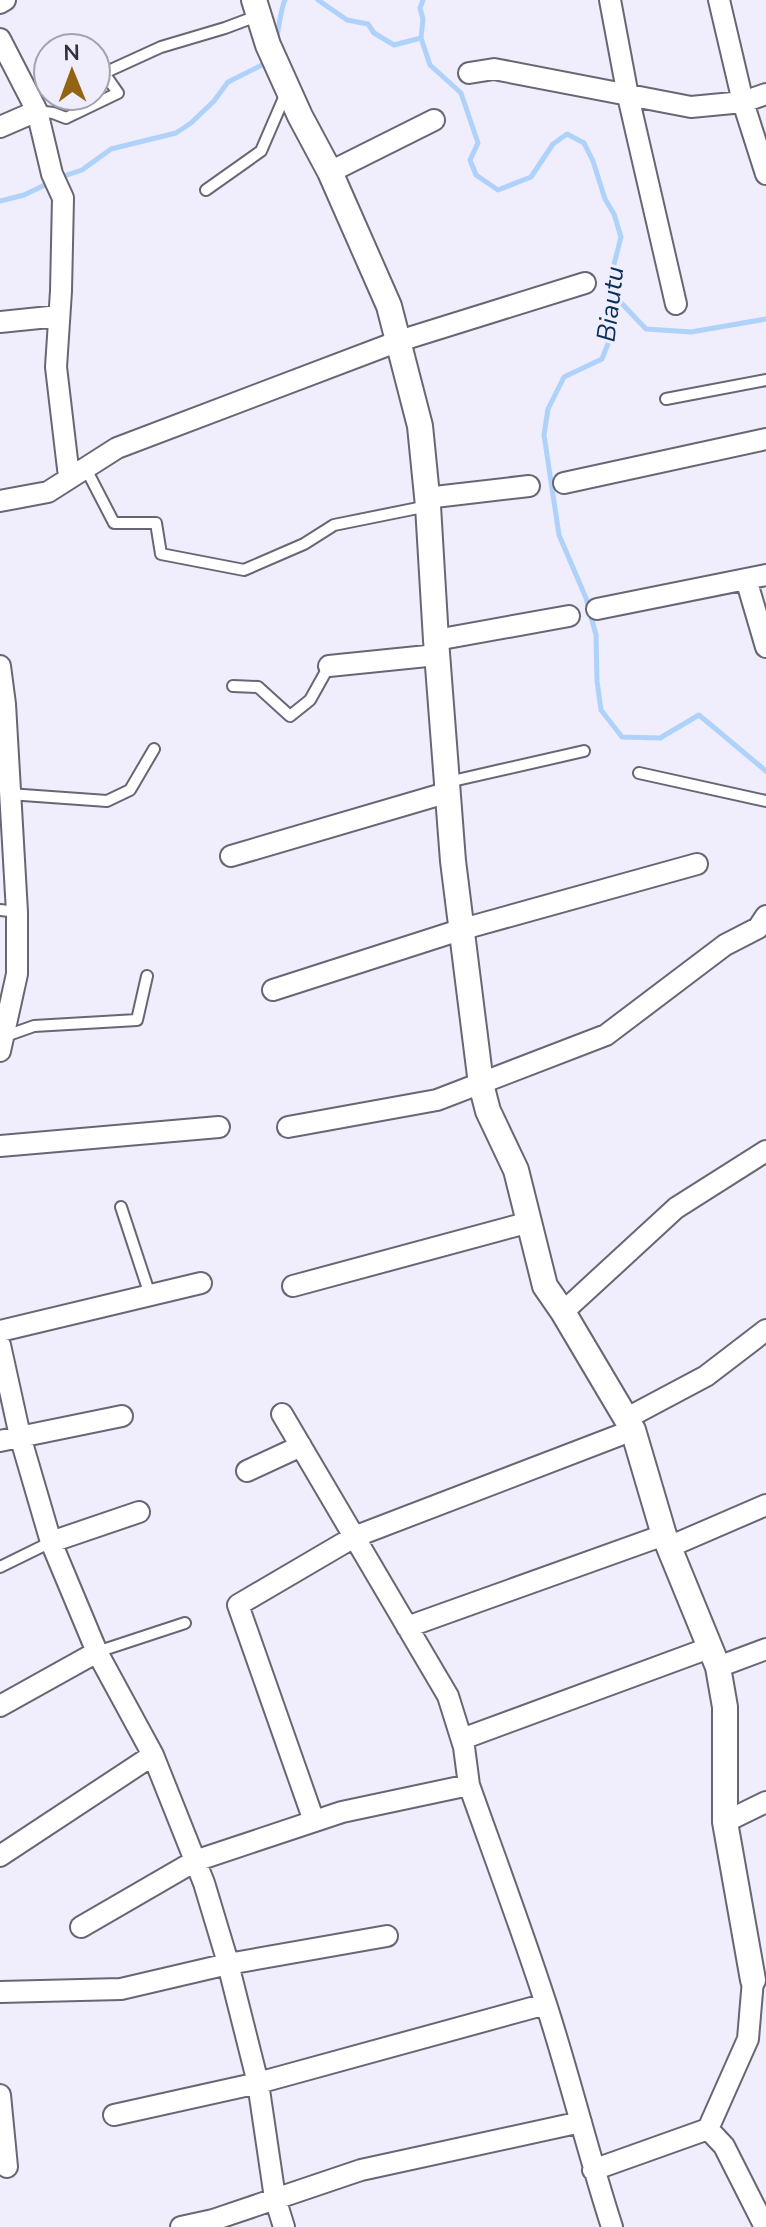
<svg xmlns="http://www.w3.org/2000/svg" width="766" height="2227" viewBox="0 0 766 2227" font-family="'Nunito Sans',sans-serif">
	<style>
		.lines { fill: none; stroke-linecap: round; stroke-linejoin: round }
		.stream { stroke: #afd2fb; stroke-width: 5 }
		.service-casing { stroke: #696673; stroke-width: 14 }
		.minor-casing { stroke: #696673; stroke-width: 24 }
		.tertiary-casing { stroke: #696673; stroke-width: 28 }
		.service { stroke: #fff; stroke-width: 10 }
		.minor { stroke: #fff; stroke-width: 20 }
		.tertiary { stroke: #fff; stroke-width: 24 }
		.labels { text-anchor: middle; stroke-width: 6; stroke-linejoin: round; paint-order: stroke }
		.water-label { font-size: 26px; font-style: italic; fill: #07305a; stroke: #f0edfc }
	</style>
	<rect width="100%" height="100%" fill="#f0edfc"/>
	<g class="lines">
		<!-- stream -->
		<path class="stream" d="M318,0L347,20L368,24L374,33L394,45L421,38
			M423,0L420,8L423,19L421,38L430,65L461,93L478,143L470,160L476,175L498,190L531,177L553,144L567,134L584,143L593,161L605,199L614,214L621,237L611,276L609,341L602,359L564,377L548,409L544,435L559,535L586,598L596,635L597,681L601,710L622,737L660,738L699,715L766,771
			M277,41C277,34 282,5 285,0
			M58,178L82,170L111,149L176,133L191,123L214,101L228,82L262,65L265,60
			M0,201L24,195L49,183
			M609,290L646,329L691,332L766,319"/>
		<!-- service casing -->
		<g class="service-casing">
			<path id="service" d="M37,111L53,113L66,118L118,93L104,73L161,47L225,28L257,16
				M206,190L261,151L286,93
				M666,399L766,380
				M85,467L114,523H156L161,554L244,570L304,544L334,525L428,506
				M233,686L258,687L290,716L310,700L329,666
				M639,773L766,801
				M448,782L584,751
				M9,794L107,801L130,790L154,749
				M0,910L17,912
				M3,1037L34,1026L137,1020L147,976
				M121,1207L150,1295
				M0,1567L51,1542
				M97,1652L185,1623"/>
		</g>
		<!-- minor casing -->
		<g class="minor-casing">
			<path id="minor" d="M610,0L628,96L676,304
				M719,0L743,102L766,174
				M0,3L5,0
				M0,39L37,111L52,174L63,198L61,291L56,367L69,477
				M469,73L494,69L691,107L743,102L766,94
				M0,127L37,111
				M330,172L434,120
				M0,322L59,316
				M564,483L766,439
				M426,498L529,486
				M0,501L48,492L117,448L399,341L585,283
				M746,579L766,647
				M597,609L766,575
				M436,640L569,616
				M0,666L5,704L17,912V974L0,1051
				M329,666L437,655
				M231,856L449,792
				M273,990L463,929L697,864
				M288,1127L437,1100L606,1035L725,945L758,928L766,916
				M0,1146L219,1127
				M293,1286L530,1222
				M563,1312L676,1208L766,1151
				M0,1331L201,1283
				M0,1345L20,1436L51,1542L97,1652L153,1755L204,1883L226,1956L258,2083L275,2198L284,2227
				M282,1414L448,1696L464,1747L469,1785C495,1858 522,1930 546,2004C570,2078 588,2153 612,2227
				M627,1418L706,1376L766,1330
				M0,1441L122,1416
				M247,1471L301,1446
				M51,1542L139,1512
				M671,1546L766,1505
				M407,1627L664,1535
				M718,1667L766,1649
				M0,1706L97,1652
				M462,1739L709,1648
				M314,1821L238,1605L354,1537L633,1430
				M725,1822L766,1802
				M0,1856L153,1755
				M81,1927L195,1861L342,1812L469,1785
				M0,1992L121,1989L228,1964L387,1936
				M0,2095L7,2167
				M114,2115L258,2083L546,2004
				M708,2129L724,2146L765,2227
				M593,2170L708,2129L748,2039L753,1980
				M181,2227L213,2220L361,2170L581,2122"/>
		</g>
		<!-- tertiary casing -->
		<g class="tertiary-casing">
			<path id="tertiary" d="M254,0L268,45L300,116L330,172L389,306L420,426L428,506L436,640L453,861L481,1084L488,1111L516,1170L545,1286L563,1312L633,1430L664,1535L718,1667L725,1707V1822L753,1980"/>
		</g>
		<!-- service -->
		<use href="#service" class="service"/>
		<!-- minor -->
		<use href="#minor" class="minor"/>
		<!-- tertiary -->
		<use href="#tertiary" class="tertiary"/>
	</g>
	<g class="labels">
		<!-- water labels -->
		<g class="water-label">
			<text transform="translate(610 304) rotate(-83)" y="9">Biautu</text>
		</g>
	</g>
	<!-- north arrow -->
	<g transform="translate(72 72) rotate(359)"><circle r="38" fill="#f0edfc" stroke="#a4a2ad" stroke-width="2"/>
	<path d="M0-6L14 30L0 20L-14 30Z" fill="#936412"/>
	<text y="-12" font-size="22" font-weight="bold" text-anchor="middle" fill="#323136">N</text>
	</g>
</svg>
